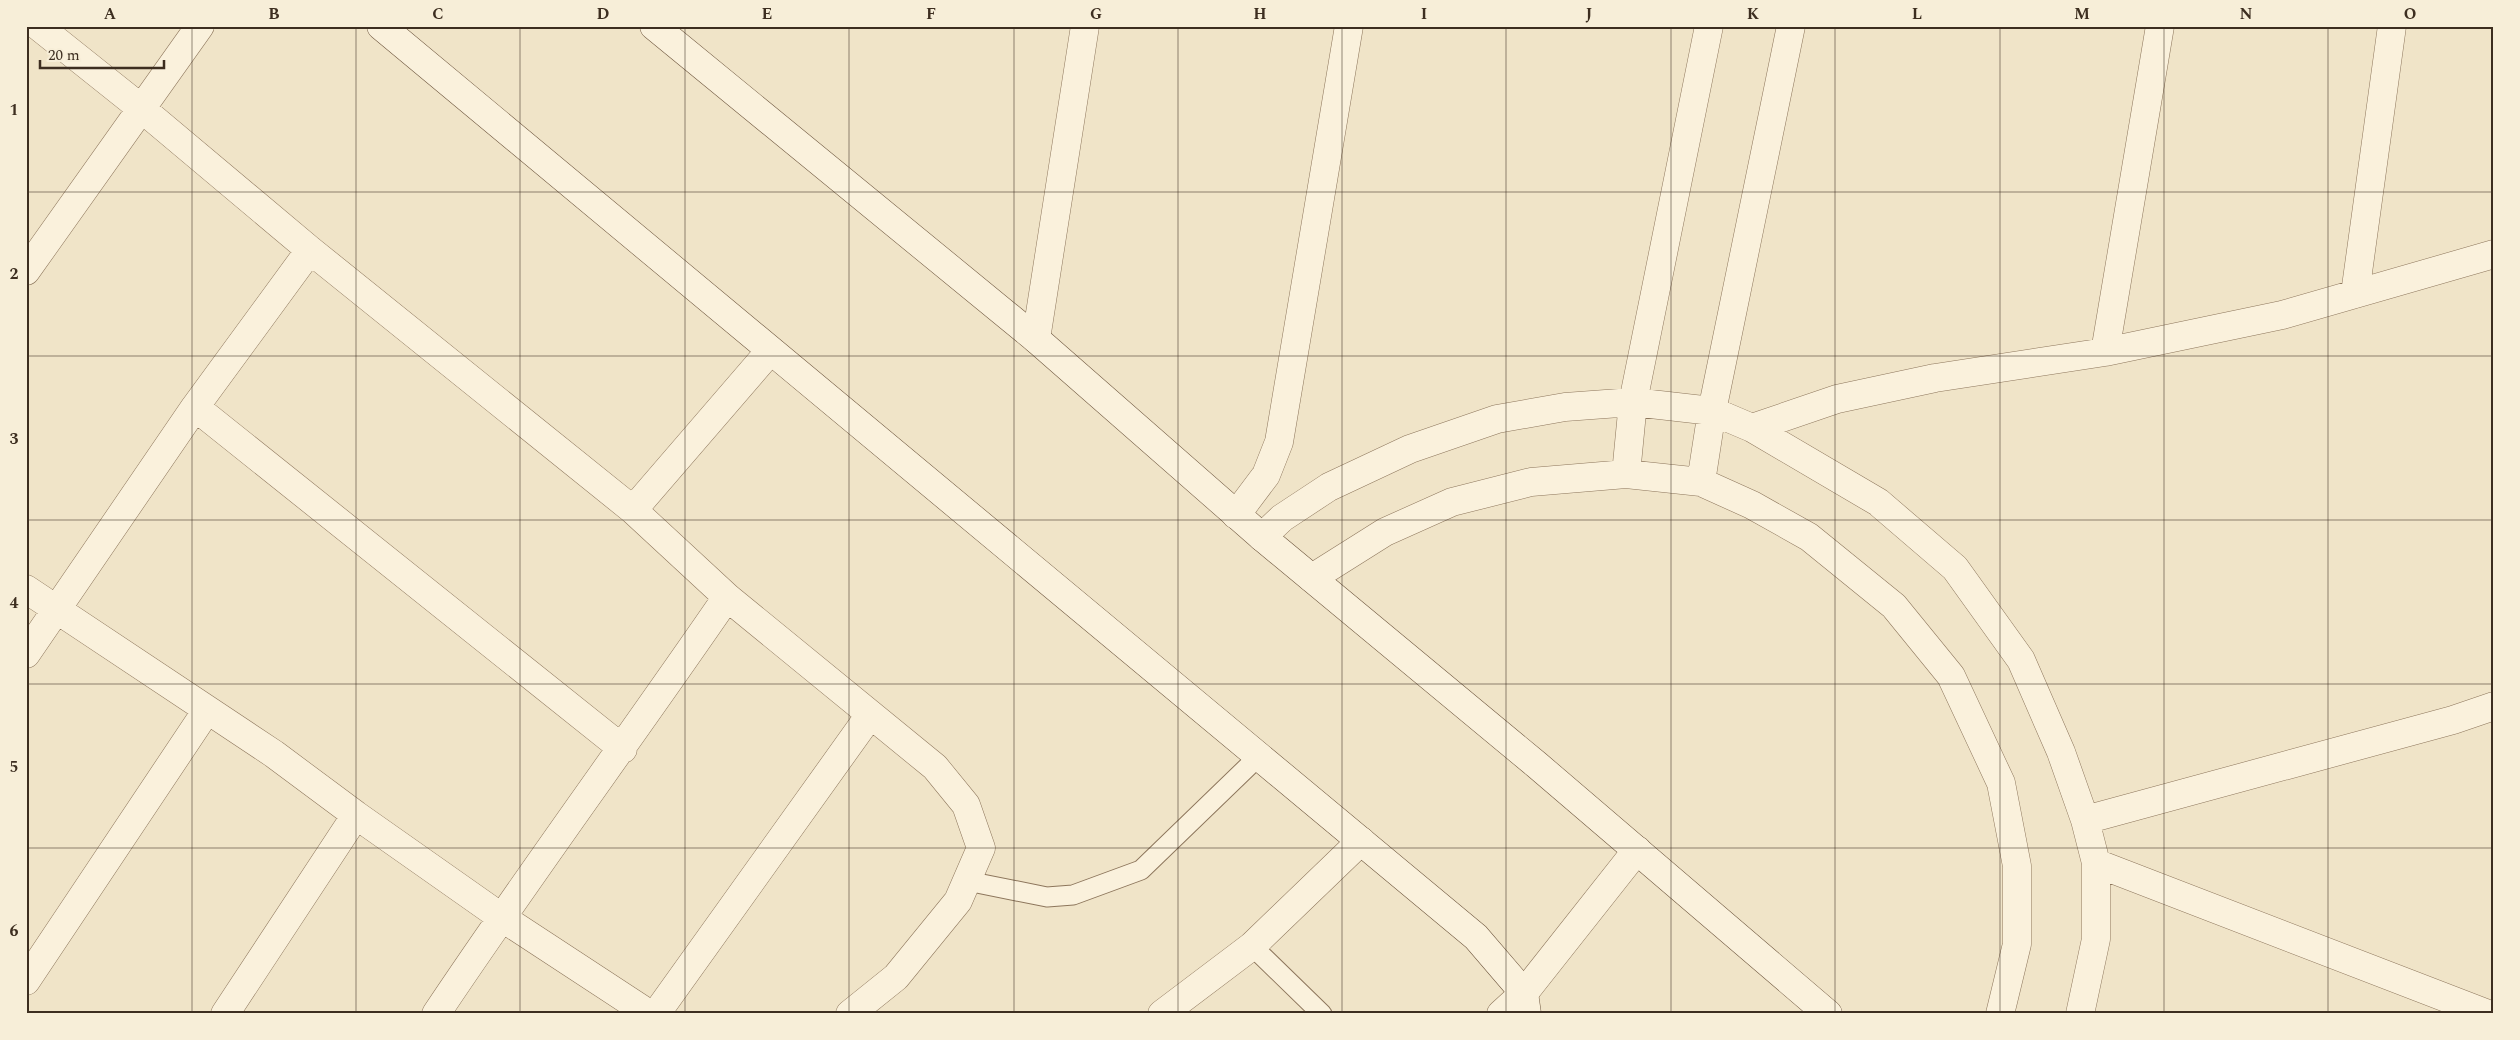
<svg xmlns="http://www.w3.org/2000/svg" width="2520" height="1040" viewBox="0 0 2520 1040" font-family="Spectral,serif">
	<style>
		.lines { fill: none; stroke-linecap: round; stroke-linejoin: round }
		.lane-casing { stroke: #8d765c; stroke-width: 21 }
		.street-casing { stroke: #8d765c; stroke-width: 29 }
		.secondary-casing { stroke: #6f573f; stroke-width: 29 }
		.lane { stroke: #faf1dc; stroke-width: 19 }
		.street { stroke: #faf1dc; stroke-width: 28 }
		.secondary { stroke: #faf1dc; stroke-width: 28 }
		.grid { fill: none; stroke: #3d2e20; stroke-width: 1; stroke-opacity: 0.55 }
		.neatline { fill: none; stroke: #3d2e20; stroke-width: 2 }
		.grid-label { font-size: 16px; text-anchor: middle; font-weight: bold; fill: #3d2e20 }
	</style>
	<rect width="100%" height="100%" fill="#f0e4c8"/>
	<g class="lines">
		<!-- lane casing -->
		<g class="lane-casing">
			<path id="lane" d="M967,881L1047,897L1073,895L1141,870L1259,756
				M1252,946L1322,1014"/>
		</g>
		<!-- street casing -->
		<g class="street-casing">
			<path id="street" d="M38,26L142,109L310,250L633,510L727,597L935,767L966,805L981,848L958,901L896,977L850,1014
				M26,271L200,26
				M2355,294L2392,26
				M1036,339L1085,26
				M2105,352L2160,26
				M195,407L623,749
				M1752,428L1837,399L1935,378L2105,352L2282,315L2494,254
				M1626,474L1633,402L1709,26
				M1701,482L1712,411L1791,26
				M633,510L770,351
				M1236,515L1266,475L1279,442L1349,26
				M1262,537L1282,518L1329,487L1410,449L1497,419L1565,407L1633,402L1712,411L1752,428L1878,502L1955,568L2021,660L2061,752L2085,820L2096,863V939L2080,1014
				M1312,578L1385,532L1452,502L1531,482L1626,474L1701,482L1752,505L1809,537L1894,606L1951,676L2001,783L2017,866V944L2000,1014
				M26,589L274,754L356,815L501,917L649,1014
				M26,654L195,407L310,250
				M2085,820L2453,720L2494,706
				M2096,863L2488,1014
				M26,981L207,710
				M225,1014L356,815
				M436,1014C530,873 631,737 727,597
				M656,1014L870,715
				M1162,1014L1252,946L1361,841
				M1501,1014L1524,993L1637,850"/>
		</g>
		<!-- secondary casing -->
		<g class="secondary-casing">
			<path id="secondary" d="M381,26L1476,937L1524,993L1527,1014
				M654,26L1036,339L1262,537L1537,765L1828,1014"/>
		</g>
		<!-- lane -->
		<use href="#lane" class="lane"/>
		<!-- street -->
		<use href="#street" class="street"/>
		<!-- secondary -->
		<use href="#secondary" class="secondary"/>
	</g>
	<!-- grid -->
	<path class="grid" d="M192,26V1014M356,26V1014M520,26V1014M685,26V1014M849,26V1014M1014,26V1014M1178,26V1014M1342,26V1014M1506,26V1014M1671,26V1014M1835,26V1014M2000,26V1014M2164,26V1014M2328,26V1014M26,192H2494M26,356H2494M26,520H2494M26,684H2494M26,848H2494"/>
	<!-- border -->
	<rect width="2520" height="1040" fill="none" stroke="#f7eed8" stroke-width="55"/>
	<!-- scale -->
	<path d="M40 60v8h124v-8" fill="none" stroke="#3d2e20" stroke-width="2.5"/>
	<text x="48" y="60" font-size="15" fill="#3d2e20" stroke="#f7eed8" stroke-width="4" paint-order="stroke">20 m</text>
	<rect x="28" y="28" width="2464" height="984" class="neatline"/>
	<g class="grid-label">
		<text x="110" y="19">A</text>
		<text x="274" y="19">B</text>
		<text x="438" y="19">C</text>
		<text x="603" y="19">D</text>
		<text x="767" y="19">E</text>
		<text x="931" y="19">F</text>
		<text x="1096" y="19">G</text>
		<text x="1260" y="19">H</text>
		<text x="1424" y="19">I</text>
		<text x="1589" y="19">J</text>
		<text x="1753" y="19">K</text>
		<text x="1917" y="19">L</text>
		<text x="2082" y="19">M</text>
		<text x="2246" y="19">N</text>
		<text x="2410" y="19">O</text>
		<text x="14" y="115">1</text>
		<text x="14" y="279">2</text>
		<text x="14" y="444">3</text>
		<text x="14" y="608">4</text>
		<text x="14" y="772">5</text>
		<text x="14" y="936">6</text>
	</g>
</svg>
